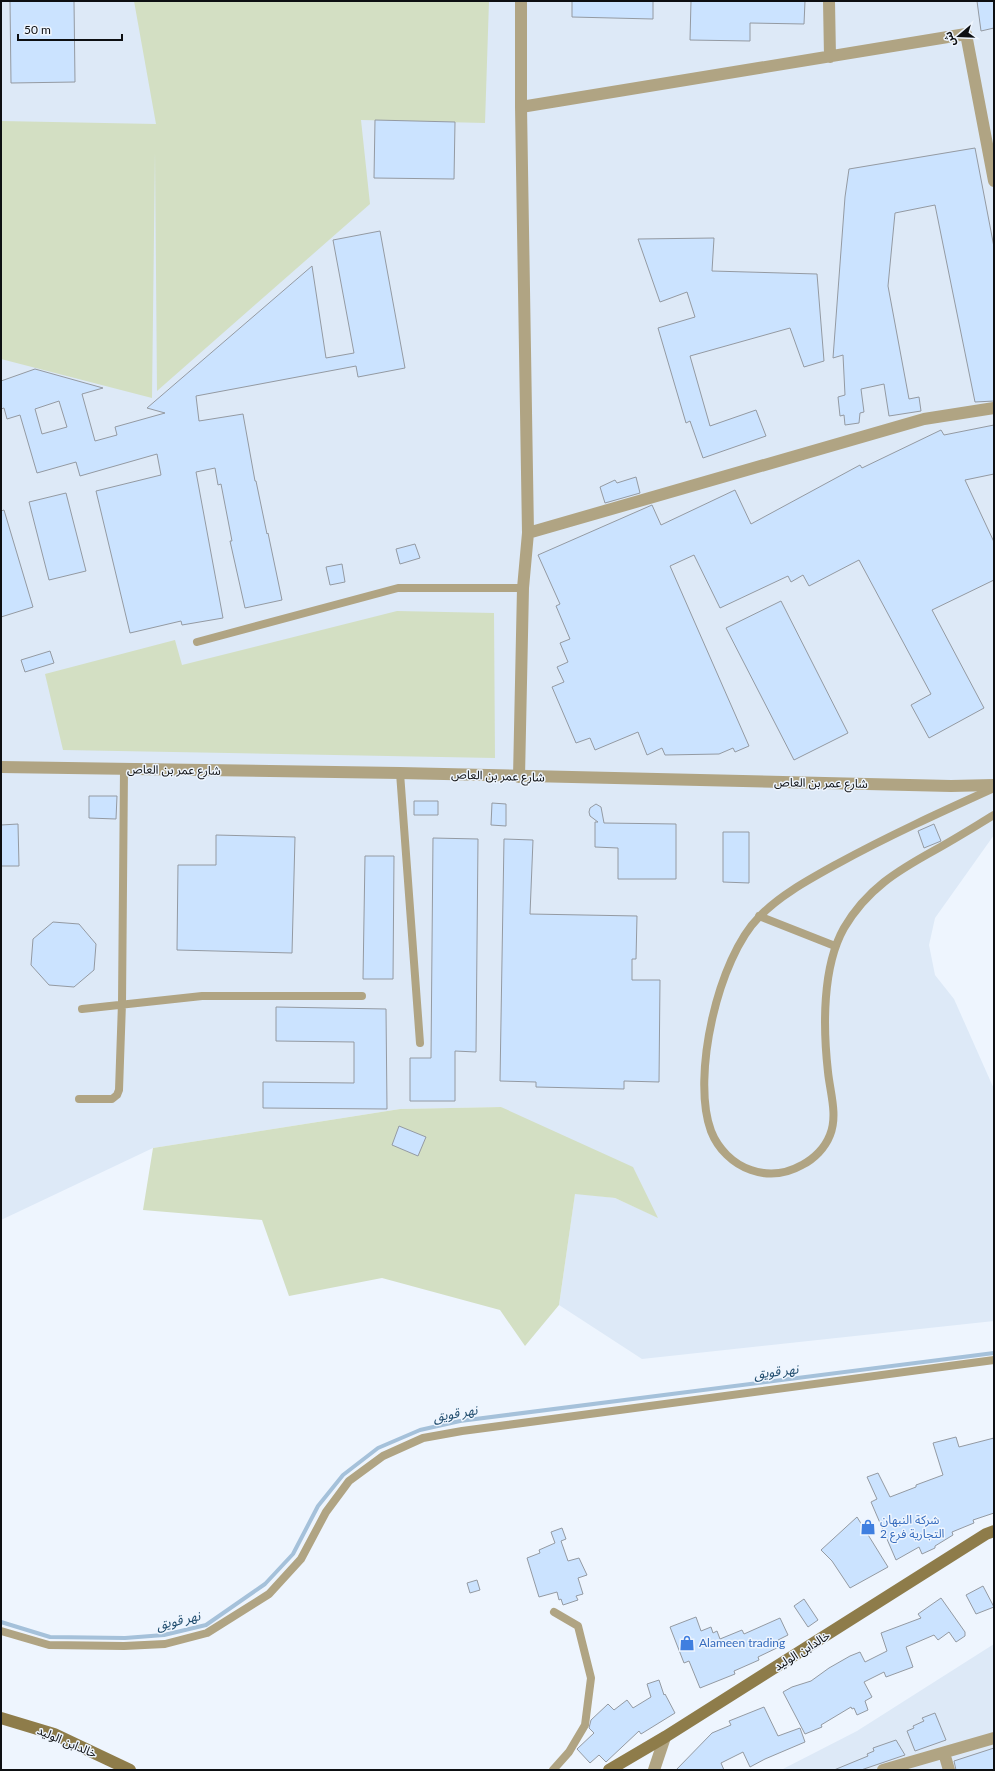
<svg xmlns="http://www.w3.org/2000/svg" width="995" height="1771" viewBox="0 0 995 1771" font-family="Lato,'Noto Sans Arabic',sans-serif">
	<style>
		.built { fill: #dde9f7 }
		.green { fill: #d3dfc3 }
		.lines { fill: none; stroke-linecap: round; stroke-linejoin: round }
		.stream { stroke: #a5c1da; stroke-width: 4 }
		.building { fill: #cbe3ff; stroke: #949aa2; fill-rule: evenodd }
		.service { stroke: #b0a483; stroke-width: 8 }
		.minor { stroke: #b0a483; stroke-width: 12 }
		.tertiary { stroke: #b0a483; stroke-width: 12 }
		.secondary { stroke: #8e7c4a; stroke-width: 12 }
		.labels { text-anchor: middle; stroke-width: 3; stroke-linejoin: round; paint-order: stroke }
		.street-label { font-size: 12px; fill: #0d0f12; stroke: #eef5fe }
		.shop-label { font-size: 12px; fill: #366cbe; stroke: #eef5fe; text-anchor: start }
		.water-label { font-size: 13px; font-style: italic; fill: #1d4a6c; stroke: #eef5fe }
	</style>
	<rect width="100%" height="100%" fill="#eef5fe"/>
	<!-- built -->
	<path class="built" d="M1,1H994V835L935,918L929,945L935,975L954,999L994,1089V1321L642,1359L559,1305L575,1193L615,1198L657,1217L501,1107L400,1109L153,1148L1,1220Z
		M994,1644V1770H781L857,1731Z"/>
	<!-- green -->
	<path class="green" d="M134,1H489L485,123L361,120L370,204L157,391L155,152L152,398L1,359V121L156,124Z
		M397,611L494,613L495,758L63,750L45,674L175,640L182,665Z
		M501,1107L633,1167L658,1218L615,1198L575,1194L559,1305L525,1346L500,1310L382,1278L289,1296L262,1220L143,1210L153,1148L400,1109Z"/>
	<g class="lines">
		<!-- stream -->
		<path class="stream" d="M1,1622L50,1637L125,1638L164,1635L206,1625L265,1584L293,1554L318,1506L343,1475L378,1448L420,1430L460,1421L994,1353"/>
	</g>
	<!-- building -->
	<path class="building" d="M10,1H74L75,82L11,83Z
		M572,1H653V19L572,17Z
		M691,1H805L804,24L750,23V41L690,40Z
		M977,1H994V28L981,31Z
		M375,120L455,122L454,179L374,178Z
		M975,148L994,247V401L975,402L935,205L895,213L888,286L909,399L919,397L921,411L889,416L884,384L861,389L864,412L860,413L859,423L845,425L844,415L840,416L838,397L845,395L843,355L833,358L845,197L849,169Z
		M380,231L405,368L358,377L356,366L196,396L199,421L243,414L255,481H256L267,534L268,533L282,600L245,608L230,541H232L221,484L218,485L215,468L196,472L223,618L182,625L181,621L130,633L96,491L161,475L157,454L80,476L76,462L37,473L20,415L7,419L4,408L1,409V381L35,369L103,388L82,394L95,441L117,435L115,427L165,413L147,408L312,266L326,358L354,353L333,240ZM59,401L67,427L42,434L35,409Z
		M714,238L712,271L817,274L824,361L804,367L790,328L690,356L710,426L756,410L766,436L703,458L690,421L686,423L658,328L695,317L687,292L660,302L638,239Z
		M994,425V474L965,480L994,542V580L932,610L984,708L929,738L911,705L931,694L859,560L809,586L803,575L791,582L788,576L720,608L694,555L670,566L749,746L735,752L733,748L719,754L665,755L662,748L647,755L638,732L595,750L590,738L576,743L552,687L564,682L557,667L568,662L560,643L570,639L556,606L560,604L538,555L652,505L661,525L735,490L751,524L860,465L862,468L941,430L944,435Z
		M636,477L640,493L605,503L600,487L615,480L617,483Z
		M66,493L86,571L49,580L29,502Z
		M4,510L33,607L1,617V511Z
		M415,544L420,558L400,564L396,549Z
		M342,564L345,582L330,585L326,567Z
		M781,601L848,733L794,760L726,628Z
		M50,651L54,663L25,672L21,660Z
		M89,796H117L116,819L89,818Z
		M414,801H438V815H414Z
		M492,803L506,804V826L491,825Z
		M596,804L601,807L604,823L676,824V879H618V848L595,847V822H598L590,816L589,812L590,808Z
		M18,824L19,866H1V825Z
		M934,824L941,841L924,848L918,831Z
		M723,832H749V883L723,882Z
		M216,835L295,837L292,953L177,950L178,865H216Z
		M433,838L478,839L476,1052L455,1051V1101H410V1058H431Z
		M504,839L533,840L530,914L637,916L636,959H632V980H660L659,1082L624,1081V1089L536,1087V1082L500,1081Z
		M365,856H394L393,979H363Z
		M53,922L79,924L96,944L94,970L74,987L49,985L31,965L33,939Z
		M276,1007L386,1009L387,1109L263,1108V1082L354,1083V1042L276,1041Z
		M399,1126L426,1137L418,1156L392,1145Z
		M956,1437L959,1447L994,1438V1513L973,1520L974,1523L952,1532L953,1535L935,1546V1548L922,1554L919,1547L896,1560L871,1502L877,1499L867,1477L878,1473L890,1497L916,1487V1485L943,1475L933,1443Z
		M857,1517L888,1567L850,1588L832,1561L821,1550Z
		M562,1528L566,1539L561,1541L568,1561L579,1558L587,1575L578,1578L583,1594L576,1596L578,1600L563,1605L561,1599L559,1600L557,1592L539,1597L527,1558L540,1553L539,1550L555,1543L551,1532Z
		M477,1580L480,1590L470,1593L467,1583Z
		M983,1586L994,1607L976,1614L966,1595Z
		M941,1598L965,1632V1636L956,1642L949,1632L938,1640L934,1635L906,1647L913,1667L886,1677L884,1672L864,1682L872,1697L865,1701L868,1710L857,1715L854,1708L852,1709L851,1707L821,1725L822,1727L805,1734L783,1692L792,1687L811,1681L829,1668L850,1656L860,1652L865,1662L887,1651L881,1633L921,1618L918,1614Z
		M804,1599L818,1620L808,1627L794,1606Z
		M696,1617L701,1631L711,1627L713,1633L717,1631L720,1639L742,1630L744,1634L780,1618L788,1635L778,1640L781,1646L758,1657L759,1660L734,1671L735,1674L700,1688L689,1661L684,1663L670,1627Z
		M659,1680L664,1695L665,1694L675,1713L641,1734L639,1731L606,1762L599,1755L590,1763L577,1749L594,1733L589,1728L591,1720L608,1704L614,1710L627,1700L633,1708L651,1697L647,1684Z
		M764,1707L778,1736L800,1728L805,1742L765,1759L750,1767L743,1752L721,1763L724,1770H676L712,1733L731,1725L729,1721Z
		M935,1713L946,1740L915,1751L907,1731L914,1728L913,1726L924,1721L922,1718Z
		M896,1740L905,1755L861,1770H834L868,1756L867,1754L874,1751L873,1748Z
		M994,1748V1770H956L954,1761Z"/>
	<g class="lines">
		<!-- service -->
		<path class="service" d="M197,642L398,588H523
			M400,773L420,1043
			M994,788C941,812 888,836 837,864C810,879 780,895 759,917C718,958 691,1077 711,1131C718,1149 733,1164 751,1170C768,1176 786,1174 802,1165C814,1159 825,1148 830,1135C838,1115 830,1092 828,1072C823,1028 822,967 844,928C867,889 897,871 935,850C955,839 974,827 994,815
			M759,916L835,946
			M82,1009L202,996H362
			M79,1099H112L117,1095L119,1090L122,1003L124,769
			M1,1631L49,1645L124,1646L165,1644L207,1633L269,1594L301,1559L326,1512L349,1481L383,1456L423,1438L462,1431L994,1360
			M553,1770L569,1752L585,1725L591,1678L578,1626L554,1612"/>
		<!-- minor -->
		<path class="minor" d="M829,1L830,57
			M521,107L966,34L994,181
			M528,533L924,419L994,408
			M519,777L523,588L528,533L521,107V1
			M944,1753L949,1770
			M883,1770L994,1738"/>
		<!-- tertiary -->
		<path class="tertiary" d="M1,767L400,773L951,786L994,785
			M654,1770L665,1737"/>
		<!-- secondary -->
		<path class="secondary" d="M1,1718L54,1734L130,1770
			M609,1770L665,1737L986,1534L994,1531"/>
	</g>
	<!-- icons -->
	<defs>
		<g id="shop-bare" transform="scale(1.2)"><path d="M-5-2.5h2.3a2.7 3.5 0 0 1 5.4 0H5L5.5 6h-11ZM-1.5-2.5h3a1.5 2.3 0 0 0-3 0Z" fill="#3f7fe0" stroke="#eef5fe" stroke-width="2.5" paint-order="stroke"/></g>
	</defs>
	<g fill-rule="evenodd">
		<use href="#shop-bare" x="868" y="1527"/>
		<use href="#shop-bare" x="687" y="1643"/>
	</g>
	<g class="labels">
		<!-- street labels -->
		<g class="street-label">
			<text transform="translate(174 770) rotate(1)" y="4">شارع عمر بن العاص</text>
			<text transform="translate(498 776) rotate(2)" y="4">شارع عمر بن العاص</text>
			<text transform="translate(821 783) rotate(1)" y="4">شارع عمر بن العاص</text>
			<text transform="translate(802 1651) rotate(-32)" y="4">خالدابن الوليد</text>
			<text transform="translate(67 1742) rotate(23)" y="4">خالدابن الوليد</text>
		</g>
		<!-- shop labels -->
		<g class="shop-label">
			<text x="880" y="1524">شركة النبهان<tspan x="880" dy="14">التجارية فرع 2</tspan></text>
			<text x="699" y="1647">Alameen trading</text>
		</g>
		<!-- water labels -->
		<g class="water-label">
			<text transform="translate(776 1371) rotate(-7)" y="5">نهر قويق</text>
			<text transform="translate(455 1413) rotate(-10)" y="5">نهر قويق</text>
			<text transform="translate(178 1620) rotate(-13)" y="5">نهر قويق</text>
		</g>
	</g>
	<!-- border -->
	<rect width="995" height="1771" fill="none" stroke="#0d0f12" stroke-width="4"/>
	<!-- north arrow -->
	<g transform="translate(959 36) rotate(251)" stroke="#eef5fe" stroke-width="3" paint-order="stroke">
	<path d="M0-3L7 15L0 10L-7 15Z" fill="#0d0f12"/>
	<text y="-6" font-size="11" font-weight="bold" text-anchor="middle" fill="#0d0f12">ش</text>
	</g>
	<!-- scale -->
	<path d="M18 34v6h104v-6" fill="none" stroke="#0d0f12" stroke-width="2"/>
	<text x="24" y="34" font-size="12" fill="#0d0f12" stroke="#eef5fe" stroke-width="3" paint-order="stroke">50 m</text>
</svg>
